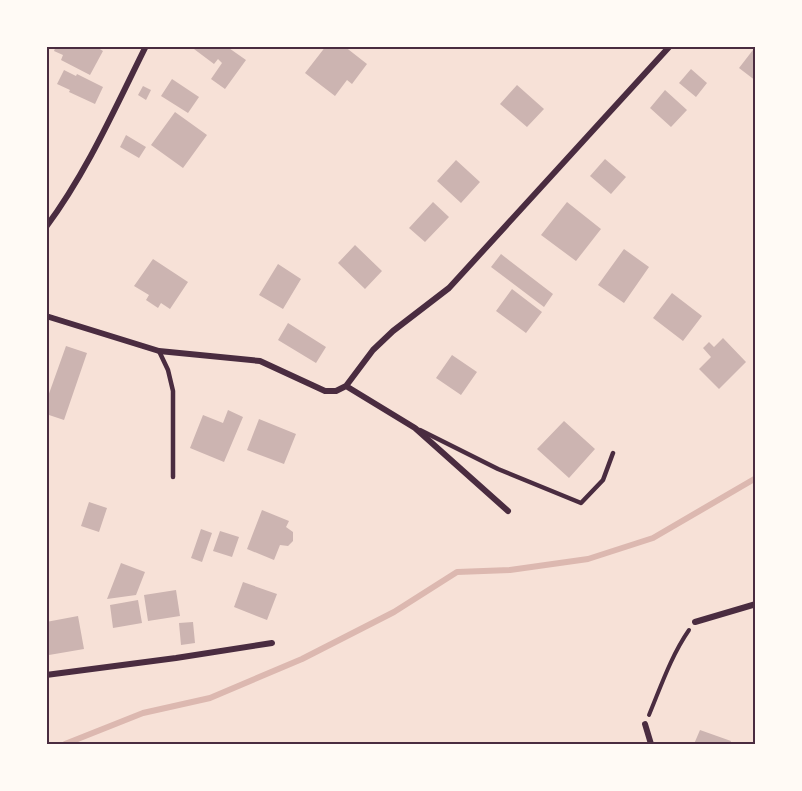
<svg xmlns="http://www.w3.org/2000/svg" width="802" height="791" viewBox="0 0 802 791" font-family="'Source Sans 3',sans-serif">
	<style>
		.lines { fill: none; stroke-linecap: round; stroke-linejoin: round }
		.stream { stroke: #dcb8b0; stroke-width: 6 }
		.building { fill: #ccb4b1 }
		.path { stroke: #4a2c40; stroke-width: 4 }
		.service { stroke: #4a2c40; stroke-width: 4.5 }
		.minor { stroke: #4a2c40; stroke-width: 6 }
		.neatline { fill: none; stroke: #4a2c40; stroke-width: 2 }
	</style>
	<rect width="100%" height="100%" fill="#f7e1d7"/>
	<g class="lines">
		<!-- stream -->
		<path class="stream" d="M65,744L143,713L210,698L302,659L394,612L457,572L510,570L588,559L653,538L756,478"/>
	</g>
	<!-- building -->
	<path class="building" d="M56,46H95L103,51L90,75L61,60L63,55L54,51Z
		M190,46H226L246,60L225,89L211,79L222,63L218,59L214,64Z
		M326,46H344L367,64L352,84L347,80L335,96L305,73Z
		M756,46V81L739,68Z
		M691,69L707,83L696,97L679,83Z
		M64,70L76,76L77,74L103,87L95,104L69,92L70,90L57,84Z
		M172,79L199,97L188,113L161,96Z
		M517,85L544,109L527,127L500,104Z
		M143,86L151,90L146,100L138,95Z
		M665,90L687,110L671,127L650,108Z
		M175,112L207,135L183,168L151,145Z
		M126,135L146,147L139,158L120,147Z
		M605,159L626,177L611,194L590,176Z
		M456,160L480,182L461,203L437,181Z
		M433,202L449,217L425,242L409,228Z
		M567,202L601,229L576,261L541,235Z
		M355,245L382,271L365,289L338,263Z
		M624,249L649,267L624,303L598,285Z
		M501,254L553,294L544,307L491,267Z
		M153,259L188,282L170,309L161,303L158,308L146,300L149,295L134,286Z
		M278,264L301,279L283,309L259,295Z
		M512,289L542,312L526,333L496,311Z
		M672,293L702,316L683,341L653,318Z
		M288,323L326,347L316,363L278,340Z
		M723,338L746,362L719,389L699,369L711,357L703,348L709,342L714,347Z
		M66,346L87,353L64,420L46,414V402Z
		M452,355L477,372L461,395L436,378Z
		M228,410L243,417L224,462L190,448L203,415L223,423Z
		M259,419L296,434L284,464L247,450Z
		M564,421L595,449L569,478L537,449Z
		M89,502L107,508L99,532L81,526Z
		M262,510L289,521L286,527L293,532V541L288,546L280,545L274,560L247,549Z
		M201,529L212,533L202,562L191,558Z
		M220,531L239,537L232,557L213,551Z
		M121,563L145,572L136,595L107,599Z
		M243,582L277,594L267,620L234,607Z
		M176,590L180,616L148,621L144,595Z
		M138,600L142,623L113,628L110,605Z
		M78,616L84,649L49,655L46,643V622Z
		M193,622L195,643L181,645L179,623Z
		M700,730L731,741L730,744H694Z"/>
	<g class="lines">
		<!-- path -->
		<path class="path" d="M649,715C661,686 671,656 689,630"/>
		<!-- service -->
		<path class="service" d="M159,351L168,370L173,391V477
			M420,430L498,469L581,503L603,480L613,453"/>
		<!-- minor -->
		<path class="minor" d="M46,227C87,172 115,108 146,46
			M46,316L159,351L260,361L325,391H336L346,386L373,350L393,331L449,288L670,46
			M346,386L415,428L508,511
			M695,622L756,604
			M46,675L176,658L272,643
			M645,724L651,744"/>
	</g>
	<!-- border -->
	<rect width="802" height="791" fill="none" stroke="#fffaf5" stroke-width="96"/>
	<rect x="48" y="48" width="706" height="695" class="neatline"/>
</svg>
